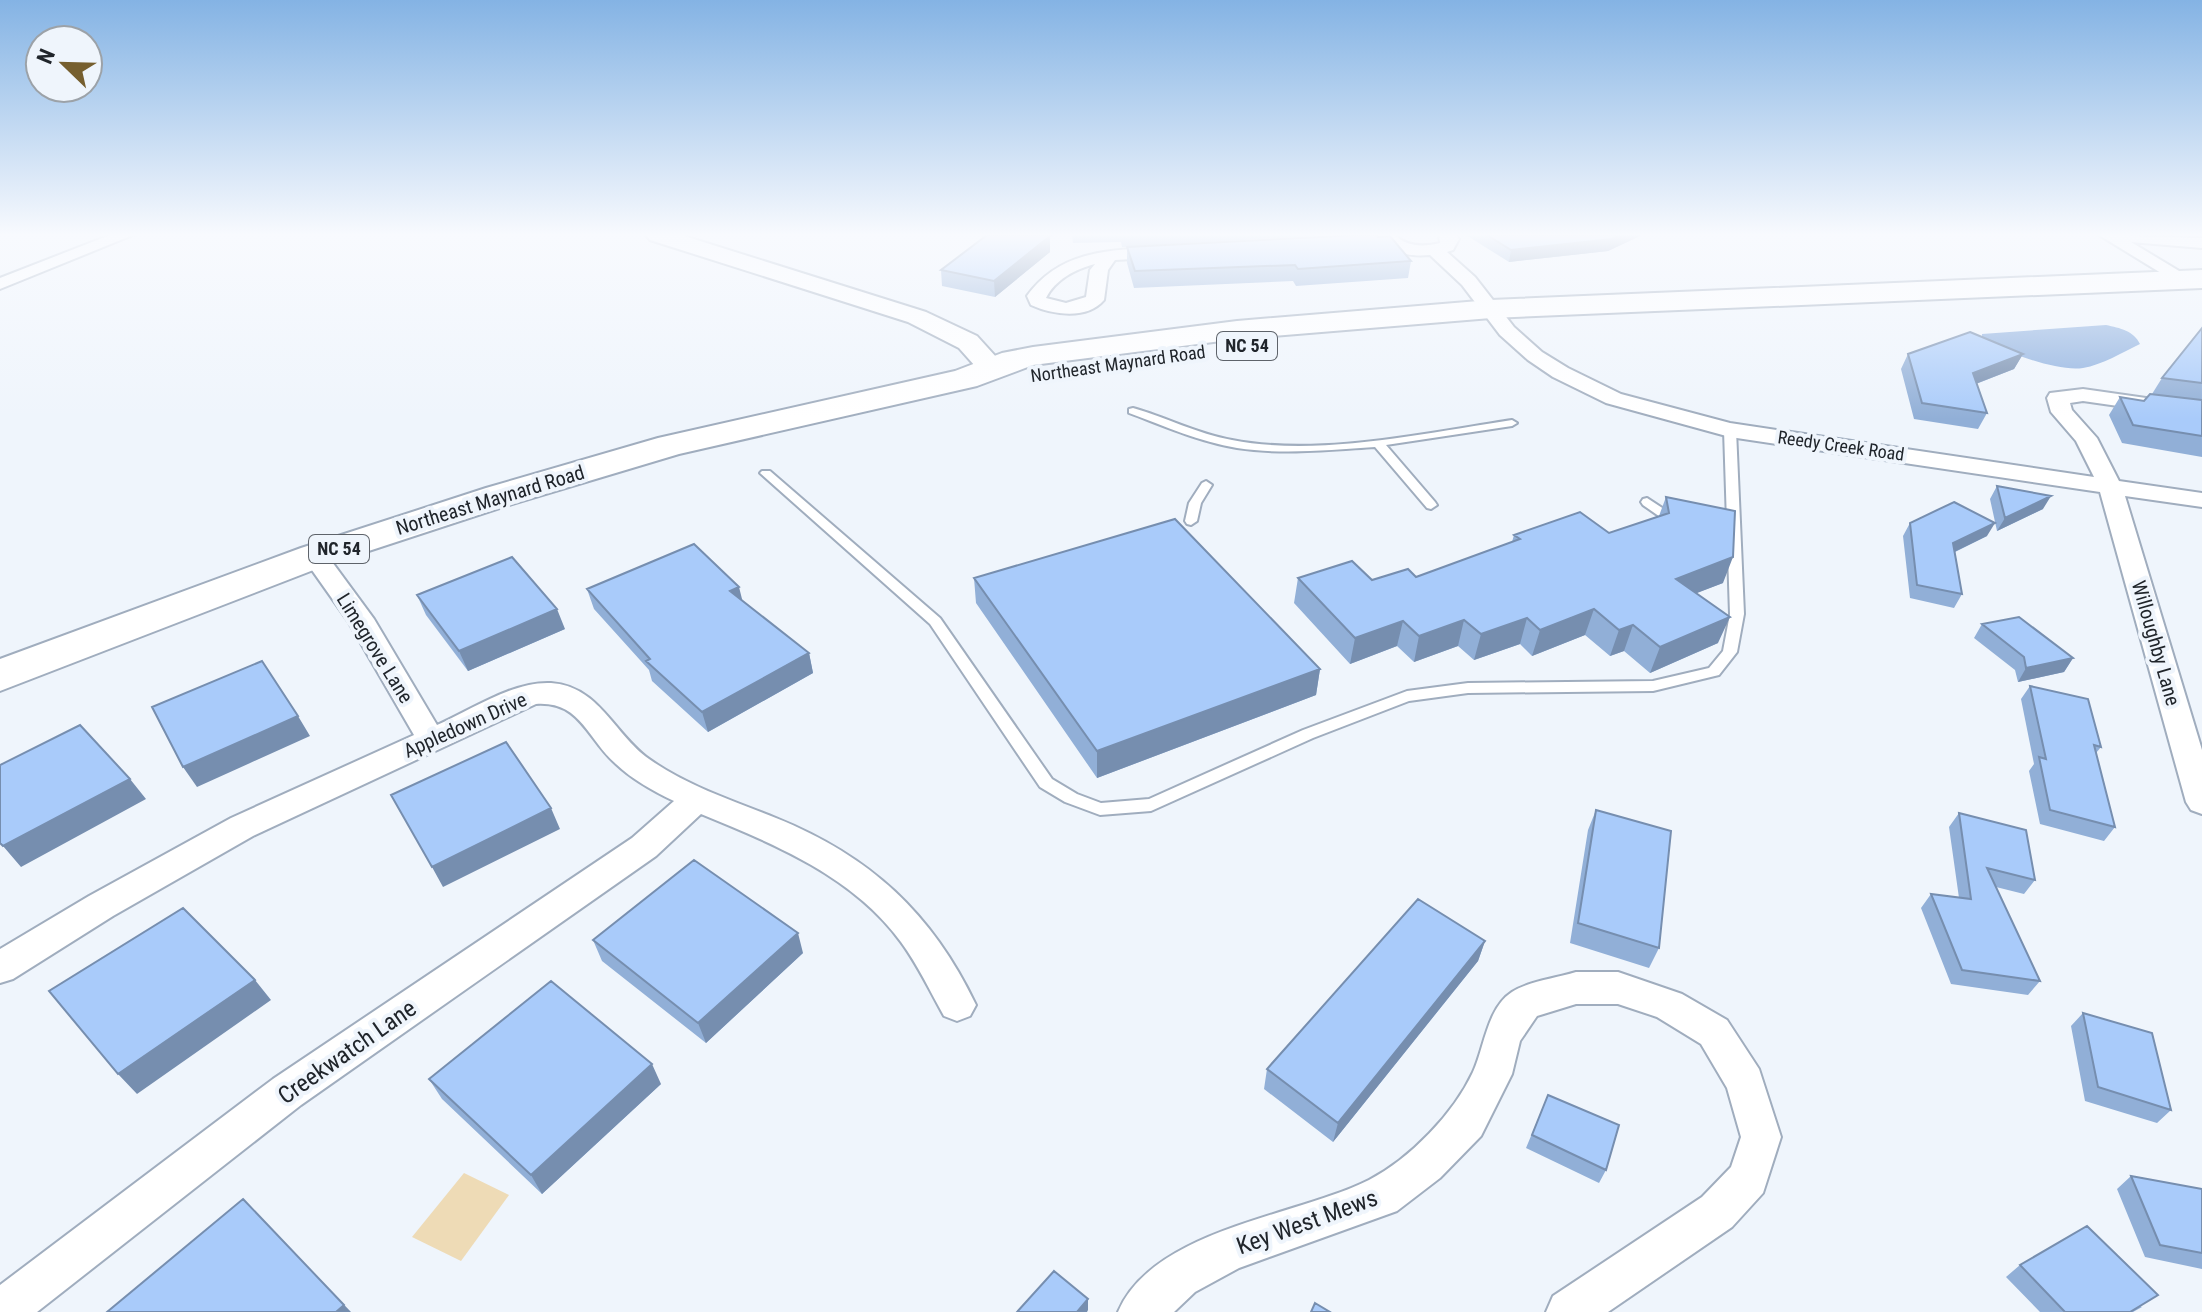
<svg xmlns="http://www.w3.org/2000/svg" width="2202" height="1312" viewBox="0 0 2202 1312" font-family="'Roboto Condensed',sans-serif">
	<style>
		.green { fill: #eedbb6 }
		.water { fill: #8fb1df }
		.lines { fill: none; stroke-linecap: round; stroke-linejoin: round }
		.lane-casing { stroke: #a0adbe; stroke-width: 4 }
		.street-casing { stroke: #a0adbe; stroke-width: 4 }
		.secondary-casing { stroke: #a0adbe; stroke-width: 4 }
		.primary-casing { stroke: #a0adbe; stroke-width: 4 }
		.lane { fill: #fff; fill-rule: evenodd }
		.street { fill: #fff; fill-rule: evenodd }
		.secondary { fill: #fff; fill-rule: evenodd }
		.primary { fill: #fff; fill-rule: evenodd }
		.wall { fill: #91afd7 }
		.shaded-wall { fill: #768eaf }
		.building { fill: #a9cbfa; stroke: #768eaf; stroke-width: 2 }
		.labels { text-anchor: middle; stroke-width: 8; stroke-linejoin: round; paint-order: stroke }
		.shield { fill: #eff5fc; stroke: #5e636a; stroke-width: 2 }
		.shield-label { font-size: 18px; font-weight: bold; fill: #20252b }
		.far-street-label { font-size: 18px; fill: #20252b; stroke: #eff5fc }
		.street-label { font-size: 20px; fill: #20252b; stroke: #eff5fc }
		.near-street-label { font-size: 24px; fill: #20252b; stroke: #eff5fc }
	</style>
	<rect width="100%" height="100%" fill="#eff5fc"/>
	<!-- green -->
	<path class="green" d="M464,1173L509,1195L461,1261L412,1237Z"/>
	<!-- water -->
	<path class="water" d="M2106,325C2120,328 2134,331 2140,344C2123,352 2102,365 2083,368C2057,372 2005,352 1982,339V334Z"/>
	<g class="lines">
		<!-- lane casing -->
		<g class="lane-casing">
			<path id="lane" d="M1133,408C1166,417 1197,434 1232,440C1319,457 1425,433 1512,420L1517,423L1512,426L1386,445L1435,502L1437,505L1431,509L1427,508L1375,447C1329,450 1283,455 1237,448C1200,442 1164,426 1129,413V409Z
				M1730,427L1736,430L1744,614L1737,652L1719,675L1653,691L1468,693L1409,701L1313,738L1151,811L1100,815L1065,802L1040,787L930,624L760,473L762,471H770L940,618L1052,779L1077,794L1101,803L1149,799L1303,730L1407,691L1468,683L1653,681L1709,668L1723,651L1730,614L1724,430Z
				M1206,481L1212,485L1201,503L1197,521L1191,525L1187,524L1185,521L1189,503L1202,483Z
				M1647,498L1673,515L1681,516L1683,519L1677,523L1666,521L1643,505L1641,502L1643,499Z"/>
		</g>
		<!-- street casing -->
		<g class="street-casing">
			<path id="street" d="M110,235H133L0,289V278Z
				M1378,235H1395C1407,247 1423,247 1440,243L1439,235H1456L1459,239L1453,250L1447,252L1475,277L1514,327L1542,352L1568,368L1621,394L1730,423L2094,477L2076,441L2051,412L2047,398L2050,393L2083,389L2202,406V418L2083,401L2070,403L2072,410L2097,438L2119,481L2202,493V507L2125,496L2202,750V814L2191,810L2186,802L2100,492L1730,437L1606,403L1553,377L1528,360L1500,335L1462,285L1430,255C1409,257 1390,253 1378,235Z
				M2099,235L2202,238V248L2131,242L2194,280L2185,285L2179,284Z
				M1164,248L1170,249L1173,253L1170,257L1115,260L1108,270L1104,300C1087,320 1053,315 1031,305L1027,296C1060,250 1112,249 1164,248ZM1095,264L1090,270L1086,297L1066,303L1046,298C1055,280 1075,269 1095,264Z
				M315,548L324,551L374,619L437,725C471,710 513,681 551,683C599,686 614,734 649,759C687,786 734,801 776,818C870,856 932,913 976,1005L970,1016L957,1021L944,1016C930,991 918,965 901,942C853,876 774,844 701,814L656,856L301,1105L37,1312H0V1285L273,1079L632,838L674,801C653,791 633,780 616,764C587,739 581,701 536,704L253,836L113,916L13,979L0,983V949L89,896L231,818L414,735L348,621L302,556L306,551Z
				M1576,972H1618L1682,994L1727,1020L1759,1069L1781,1137L1763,1193L1732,1227L1608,1312H1546L1553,1296L1702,1197L1731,1167L1741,1137L1727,1088L1701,1044L1657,1017L1618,1004H1576L1537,1016L1520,1041L1512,1074L1481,1136L1440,1178L1397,1211L1239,1268L1195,1292L1174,1312H1118C1153,1229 1298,1216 1369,1180C1410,1159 1454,1113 1473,1072C1484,1049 1487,1008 1512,992C1529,981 1557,978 1576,972Z"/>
		</g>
		<!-- secondary casing -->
		<g class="secondary-casing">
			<path id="secondary" d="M646,235H681L926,312L977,336L1007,369L1003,375L993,377L983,375L959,348L908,322L650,240Z"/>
		</g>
		<!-- primary casing -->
		<g class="primary-casing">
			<path id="primary" d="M2202,270V288L1491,318L1237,339L1033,365L977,386L679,454L512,504L329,564L0,691V659L301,548L486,488L658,438L955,371L1002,353L1033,347L1237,321L1491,300Z"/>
		</g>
		<!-- lane -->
		<use href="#lane" class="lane"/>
		<!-- street -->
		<use href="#street" class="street"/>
		<!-- secondary -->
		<use href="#secondary" class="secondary"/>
		<!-- primary -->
		<use href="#primary" class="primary"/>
	</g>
	<!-- wall -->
	<path class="wall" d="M1072,235H1330L1122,247L1121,242L1073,243Z
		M1466,235H1642L1608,251L1509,262Z
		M1050,236V252L995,297L942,286L941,270Z
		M1378,237L1411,261L1408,278L1296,286L1293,281L1134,288L1127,263V247Z
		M2202,328V457L2122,443L2109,415L2120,397L2144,401L2152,394L2162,378Z
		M1908,354H2023L2014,369L1976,384L1987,413L1978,429L1914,419L1901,369Z
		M1997,486L2043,509L1997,531L1990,499Z
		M1666,497L1723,583L1696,593L1718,643L1650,673L1624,651L1610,656L1585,635L1532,656L1520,644L1474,660L1458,646L1414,662L1397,646L1350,664L1294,603L1298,578L1372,580L1416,577L1512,542L1514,535L1609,533L1659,516Z
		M1910,523L1987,536L1955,552L1962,594L1954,608L1910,598L1903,536Z
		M974,578L1320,669L1316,695L1097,778L976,603Z
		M587,589L743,601L809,653L813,673L708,732L652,681L649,670L594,609Z
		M417,595L565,629L468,671L426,615Z
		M1982,624L2073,658L2064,672L2018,682L2015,670L1974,638Z
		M2030,686L2101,747L2096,753L2115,827L2104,841L2040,824L2029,771L2034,764L2021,699Z
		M1596,810L1659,948L1649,968L1570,943L1588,830Z
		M1959,813L2035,880L2024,894L1996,887L2040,981L2028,995L1951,984L1921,908L1931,894L1959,898L1949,827Z
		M593,940L803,953L706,1043L602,961Z
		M1485,941L1478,961L1333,1142L1264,1089L1267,1069Z
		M2083,1013L2171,1110L2157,1123L2085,1101L2071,1026Z
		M429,1079L661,1084L542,1194L442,1099Z
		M1548,1095L1606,1170L1599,1183L1526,1148Z
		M2131,1176L2202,1189V1269L2145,1257L2117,1189Z
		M2020,1265L2142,1307L2133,1312H2040L2006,1277Z"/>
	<!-- shaded-wall -->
	<path class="shaded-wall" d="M1620,235H1642L1608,251L1509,262L1511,250Z
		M1050,236V252L995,297L994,281Z
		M2023,354L2014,369L1965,388L1973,373Z
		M2051,496L2043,509L1997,531L2005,518Z
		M1995,523L1987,536L1946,556L1953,543Z
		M1733,557L1723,583L1666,605L1676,579Z
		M739,587L744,607L730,591Z
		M557,609L565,629L468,671L459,651Z
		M1594,609L1585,635L1532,656L1540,630Z
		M1730,617L1718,643L1650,673L1660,647Z
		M1527,618L1520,644L1474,660L1481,634Z
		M1464,620L1458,646L1414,662L1419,636Z
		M1403,621L1397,646L1350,664L1355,638Z
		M1633,625L1624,651L1610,656L1619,630Z
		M809,653L813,673L708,732L702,712Z
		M2073,658L2064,672L2018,682L2026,668Z
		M1320,669L1316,695L1097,778V751Z
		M298,716L310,736L197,787L183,767Z
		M130,779L146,799L21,867L3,846Z
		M551,808L560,829L443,887L432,867Z
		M798,933L803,953L706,1043L698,1023Z
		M1485,941L1478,961L1333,1142L1338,1123Z
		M255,980L271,1000L137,1094L118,1074Z
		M652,1064L661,1084L542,1194L531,1175Z
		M261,1218L351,1312H336Z
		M1088,1299V1310L1087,1312H1077Z"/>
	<!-- building -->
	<path class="building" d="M987,235H1044L1050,236L994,281L941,270Z
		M1358,235H1377L1378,237L1390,236L1411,261L1298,269L1295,265L1135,271L1127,247Z
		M1487,235H1620L1612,239L1511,250Z
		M2202,328V383L2162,378Z
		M1970,332L2023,354L1973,373L1987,413L1922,403L1908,354Z
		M2150,394L2202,400V436L2133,425L2120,397L2144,401Z
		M1997,486L2051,496L2005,518Z
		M1666,497L1735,511L1733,557L1676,579L1730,617L1660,647L1633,625L1619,630L1594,609L1540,630L1527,618L1481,634L1464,620L1419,636L1403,621L1355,638L1298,578L1352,561L1372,580L1408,569L1416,577L1520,539L1514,535L1580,512L1609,533L1669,513Z
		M1954,502L1995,523L1953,543L1962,594L1917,585L1910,523Z
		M1175,519L1320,669L1097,751L974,578Z
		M694,544L739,587L730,591L809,653L702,712L646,661L650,659L587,589Z
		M512,557L557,609L459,651L417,595Z
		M2019,617L2073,658L2026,668L2024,657L1982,624Z
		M262,661L298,716L183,767L152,707Z
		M2030,686L2088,699L2101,747L2094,745L2115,827L2050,810L2039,757L2046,759Z
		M80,725L130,779L3,846L0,843V765Z
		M506,742L551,808L432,867L391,795Z
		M1596,810L1671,831L1659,948L1578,923Z
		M1959,813L2026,830L2035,880L1987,868L2040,981L1962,970L1931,894L1971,899Z
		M694,860L798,933L698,1023L593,940Z
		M1418,899L1485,941L1338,1123L1267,1069Z
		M183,908L255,980L118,1074L49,991Z
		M551,981L652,1064L531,1175L429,1079Z
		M2083,1013L2152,1033L2171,1110L2098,1087Z
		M1548,1095L1619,1125L1606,1170L1532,1135Z
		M2131,1176L2202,1189V1253L2160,1245Z
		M243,1199L344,1305L336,1312H107Z
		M2087,1226L2158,1295L2130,1312H2065L2020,1265Z
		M1054,1271L1088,1299L1077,1312H1017Z
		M1315,1303L1330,1312H1311Z"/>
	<!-- sky -->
	<linearGradient id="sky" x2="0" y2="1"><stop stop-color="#84b3e4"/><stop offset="0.56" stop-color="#f8fafe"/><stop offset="1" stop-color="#f8fafe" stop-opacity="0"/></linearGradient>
	<rect width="2202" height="419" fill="url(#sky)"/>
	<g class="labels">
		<!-- shield labels -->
		<g class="shield">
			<rect x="1217" y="332" width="60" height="28" rx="6"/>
			<rect x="309" y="535" width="60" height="28" rx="6"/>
		</g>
		<g class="shield-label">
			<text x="1247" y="352">NC 54</text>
			<text x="339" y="555">NC 54</text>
		</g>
		<!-- far-street labels -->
		<g class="far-street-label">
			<text transform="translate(1118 364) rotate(-8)" y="6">Northeast Maynard Road</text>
			<text transform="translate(1841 446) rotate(8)" y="6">Reedy Creek Road</text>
		</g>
		<!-- street labels -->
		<g class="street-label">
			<text transform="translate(490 500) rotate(-17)" y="7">Northeast Maynard Road</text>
			<text transform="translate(2156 643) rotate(74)" y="7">Willoughby Lane</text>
			<text transform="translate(375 648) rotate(58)" y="7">Limegrove Lane</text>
			<text transform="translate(465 725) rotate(-24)" y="7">Appledown Drive</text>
		</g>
		<!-- near-street labels -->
		<g class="near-street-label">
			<text transform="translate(347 1052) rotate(-35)" y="8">Creekwatch Lane</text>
			<text transform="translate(1307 1222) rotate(-20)" y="8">Key West Mews</text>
		</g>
	</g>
	<!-- north arrow -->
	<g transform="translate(64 64) rotate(293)"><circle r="38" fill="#eff5fc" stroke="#9ca2a8" stroke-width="2"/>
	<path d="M0-6L14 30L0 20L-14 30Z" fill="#765f2f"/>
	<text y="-12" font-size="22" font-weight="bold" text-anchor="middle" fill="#20252b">N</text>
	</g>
</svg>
